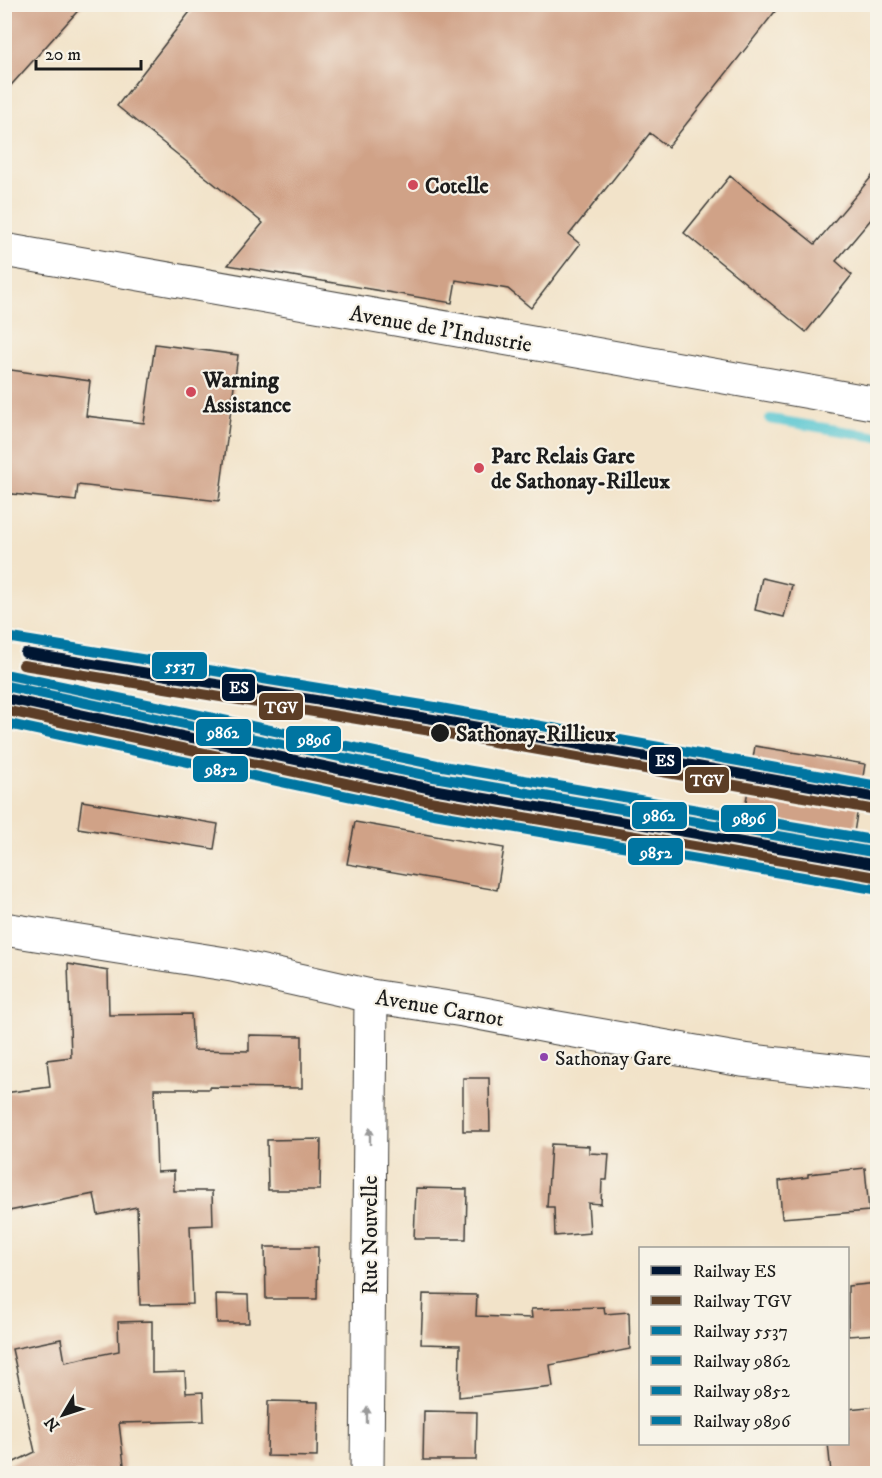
<svg xmlns="http://www.w3.org/2000/svg" width="882" height="1478" viewBox="0 0 882 1478" font-family="'IM FELL DW Pica',serif">
	<style>
		.lines { fill: none; stroke-linecap: round; stroke-linejoin: round }
		.stream { stroke: #5bc7d2; stroke-width: 10 }
		.building { fill: #d0a287 }
		.minor-casing { stroke: #3c3a36; stroke-width: 35 }
		.minor { stroke: #fff; stroke-width: 33 }
		.rail-1-casing { stroke: #f7f3e8; stroke-width: 15 }
		.rail-2-casing { stroke: #f7f3e8; stroke-width: 15 }
		.rail-3-casing { stroke: #f7f3e8; stroke-width: 15 }
		.rail-4-casing { stroke: #f7f3e8; stroke-width: 15 }
		.rail-5-casing { stroke: #f7f3e8; stroke-width: 15 }
		.rail-6-casing { stroke: #f7f3e8; stroke-width: 15 }
		.rail-1 { stroke: #011633; stroke-width: 10 }
		.rail-2 { stroke: #5c3e26; stroke-width: 10 }
		.rail-3 { stroke: #0075a1; stroke-width: 10 }
		.rail-4 { stroke: #0075a1; stroke-width: 10 }
		.rail-5 { stroke: #0075a1; stroke-width: 10 }
		.rail-6 { stroke: #0075a1; stroke-width: 10 }
		.oneway { fill: #999 }
		.poi-dot { fill: #d1495b; stroke: #f7f3e8; stroke-width: 2 }
		.stop-dot { fill: #1c1c1c; stroke: #f7f3e8; stroke-width: 2 }
		.bus-dot { fill: #8e44ad; stroke: #f7f3e8; stroke-width: 2 }
		.labels { text-anchor: middle; stroke-width: 4.5; stroke-linejoin: round; paint-order: stroke }
		.bus-label { font-size: 20px; fill: #1c1c1c; stroke: #f7f3e8; text-anchor: start }
		.poi-label { font-size: 22px; font-weight: bold; fill: #1c1c1c; stroke: #f7f3e8; text-anchor: start }
		.street-label { font-size: 22px; fill: #1c1c1c; stroke: #f7f3e8 }
		.stop-label { font-size: 22px; font-weight: bold; fill: #1c1c1c; stroke: #f7f3e8; text-anchor: start }
		.line-badge { stroke: #f7f3e8; stroke-width: 2 }
		.badge-label { font-size: 16px; text-anchor: middle; font-weight: bold; fill: #fff }
	</style>
	<rect width="100%" height="100%" fill="#f7f3e8"/>
	<filter id="ink" filterUnits="userSpaceOnUse"><feTurbulence type="fractalNoise" baseFrequency=".0167" numOctaves="2"/><feDisplacementMap in="SourceGraphic" scale="12" xChannelSelector="R" yChannelSelector="G"/><feConvolveMatrix kernelMatrix="1 2 1 2 8 2 1 2 1" color-interpolation-filters="sRGB"/></filter>
	<filter id="wash" filterUnits="userSpaceOnUse"><feTurbulence type="fractalNoise" baseFrequency=".008" numOctaves="4" result="noise"/><feDisplacementMap in="SourceGraphic" scale="24" xChannelSelector="R" yChannelSelector="G"/><feGaussianBlur stdDeviation="1.35" result="paint"/><feColorMatrix in="noise" values="0 0 0 0 0 0 0 0 0 0 0 0 0 0 0 0 0 1.4 0 .05"/><feComposite in="paint" operator="in"/></filter>
	<g filter="url(#wash)">
		<rect width="100%" height="100%" fill="#f2e3c9"/>
		<g class="lines">
			<!-- stream -->
			<path class="stream" d="M770,419L878,437"/>
		</g>
		<g id="blocks">
			<!-- building -->
			<path class="building" d="M4,4H84L4,93Z
				M196,4H781L668,147L650,133L569,235L580,244L531,308L508,289L456,280L452,303L228,265L263,223L117,106Z
				M878,169V211L836,261L852,275L806,332L684,233L730,176L815,244Z
				M155,344L238,355L219,501L78,485L76,501L4,493V369L90,381L86,416L144,423Z
				M762,578L792,585L784,617L755,610Z
				M755,746L865,764L852,845L742,827Z
				M82,801L218,824L214,849L78,828Z
				M355,822L504,848L497,890L347,864Z
				M68,964L108,971L109,1015L191,1014L193,1050L249,1051V1035L302,1036V1088L209,1087V1089H154L157,1172L174,1171V1191H212L213,1225L190,1226L193,1304L140,1305L137,1207L98,1215L94,1194L4,1212V1093L50,1087L47,1060L71,1057Z
				M463,1078H489L490,1131H463Z
				M321,1139L320,1190H268L267,1140Z
				M551,1144L589,1146V1153L609,1154L607,1180H602L601,1204L588,1203L590,1233L555,1236L554,1207H547Z
				M865,1168L869,1211L782,1218L779,1181L808,1177V1174Z
				M416,1188L467,1189L466,1239H414Z
				M265,1247H318L317,1299H266Z
				M878,1283V1334L848,1336V1286Z
				M216,1294L248,1295L249,1323H217Z
				M423,1294L477,1295L476,1316L532,1318L531,1309L604,1307L605,1314L629,1312L630,1349L550,1365L553,1387L459,1397L460,1345L421,1344Z
				M152,1321V1373L185,1372L186,1393L203,1392L204,1421L119,1423L125,1473H4V1467L35,1452L12,1349L61,1339L65,1362L119,1351L118,1322Z
				M268,1401L318,1402L317,1457L267,1456Z
				M878,1406V1473H831L828,1443H848V1409Z
				M424,1411L477,1412L476,1460H423Z"/>
		</g>
	</g>
	<g filter="url(#ink)">
		<use href="#blocks" fill-opacity="0" stroke="#3c3a36" stroke-width="1.5"/>
		<g class="lines">
			<!-- minor casing -->
			<g class="minor-casing">
				<path id="minor" d="M4,250L878,404
					M4,929L232,965L371,996L463,1010L552,1027L742,1060L878,1075
					M367,1474L371,996"/>
			</g>
			<!-- minor -->
			<use href="#minor" class="minor"/>
			<!-- rail-1 casing -->
			<g class="rail-1-casing">
				<path id="rail-1" d="M25,653L433,719L878,798
					M4,698L432,789L878,865"/>
			</g>
			<!-- rail-2 casing -->
			<g class="rail-2-casing">
				<path id="rail-2" d="M23,665L431,731L876,810
					M4,710L430,801L876,877"/>
			</g>
			<!-- rail-3 casing -->
			<g class="rail-3-casing">
				<path id="rail-3" d="M6,637L435,707L878,786"/>
			</g>
			<!-- rail-4 casing -->
			<g class="rail-4-casing">
				<path id="rail-4" d="M6,686L434,777L878,853"/>
			</g>
			<!-- rail-5 casing -->
			<g class="rail-5-casing">
				<path id="rail-5" d="M4,723L428,813L874,889"/>
			</g>
			<!-- rail-6 casing -->
			<g class="rail-6-casing">
				<path id="rail-6" d="M9,675L437,765L878,841"/>
			</g>
			<!-- rail-1 -->
			<use href="#rail-1" class="rail-1"/>
			<!-- rail-2 -->
			<use href="#rail-2" class="rail-2"/>
			<!-- rail-3 -->
			<use href="#rail-3" class="rail-3"/>
			<!-- rail-4 -->
			<use href="#rail-4" class="rail-4"/>
			<!-- rail-5 -->
			<use href="#rail-5" class="rail-5"/>
			<!-- rail-6 -->
			<use href="#rail-6" class="rail-6"/>
		</g>
		<!-- one-way arrows -->
		<defs><path id="oneway-solid" d="M-6-.8H1V-3.2L6.5 0L1 3.2V.8H-6Z" transform="scale(1.5)"/></defs>
		<g class="oneway">
			<use href="#oneway-solid" transform="translate(370 1136) rotate(-90)"/>
			<use href="#oneway-solid" transform="translate(367 1415) rotate(-90)"/>
		</g>
	</g>
	<!-- markers -->
	<g class="poi-dot">
		<circle cx="413" cy="185" r="6"/>
		<circle cx="191" cy="392" r="6"/>
		<circle cx="479" cy="468" r="6"/>
	</g>
	<circle class="stop-dot" cx="440" cy="733" r="10"/>
	<circle class="bus-dot" cx="544" cy="1057" r="5"/>
	<g class="labels">
		<!-- bus labels -->
		<g class="bus-label">
			<text x="555" y="1065">Sathonay Gare</text>
		</g>
		<!-- poi labels -->
		<g class="poi-label">
			<text x="425" y="193">Cotelle</text>
			<text x="203" y="387">Warning<tspan x="203" dy="25">Assistance</tspan></text>
			<text x="491" y="463">Parc Relais Gare<tspan x="491" dy="25">de Sathonay-Rilleux</tspan></text>
		</g>
		<!-- street labels -->
		<g class="street-label">
			<text transform="translate(441 328) rotate(10)" y="8">Avenue de l'Industrie</text>
			<text transform="translate(440 1007) rotate(10)" y="8">Avenue Carnot</text>
			<text transform="translate(369 1235) rotate(-90)" y="8">Rue Nouvelle</text>
		</g>
		<!-- stop labels -->
		<g class="stop-label">
			<text x="456" y="741">Sathonay-Rillieux</text>
		</g>
	</g>
	<g class="line-badge">
		<rect x="151" y="651" width="57" height="29" rx="6" fill="#0075a1"/>
		<rect x="221" y="673" width="35" height="29" rx="6" fill="#011633"/>
		<rect x="258" y="692" width="46" height="29" rx="6" fill="#5c3e26"/>
		<rect x="195" y="718" width="57" height="29" rx="6" fill="#0075a1"/>
		<rect x="285" y="725" width="57" height="28" rx="6" fill="#0075a1"/>
		<rect x="648" y="746" width="34" height="29" rx="6" fill="#011633"/>
		<rect x="192" y="755" width="57" height="28" rx="6" fill="#0075a1"/>
		<rect x="684" y="766" width="46" height="28" rx="6" fill="#5c3e26"/>
		<rect x="631" y="801" width="57" height="29" rx="6" fill="#0075a1"/>
		<rect x="720" y="804" width="57" height="29" rx="6" fill="#0075a1"/>
		<rect x="627" y="837" width="57" height="29" rx="6" fill="#0075a1"/>
	</g>
	<g class="badge-label">
		<text x="180" y="671">5537</text>
		<text x="239" y="693">ES</text>
		<text x="281" y="713">TGV</text>
		<text x="223" y="738">9862</text>
		<text x="314" y="745">9896</text>
		<text x="665" y="766">ES</text>
		<text x="221" y="775">9852</text>
		<text x="707" y="786">TGV</text>
		<text x="659" y="821">9862</text>
		<text x="749" y="824">9896</text>
		<text x="656" y="858">9852</text>
	</g>
	<!-- margin -->
	<rect width="882" height="1478" fill="none" stroke="#f7f3e8" stroke-width="24"/>
	<!-- legend -->
	<rect x="639" y="1247" width="210" height="198" fill="#f7f3e8" stroke="#9f9d96" stroke-width="1.5"/>
	<rect x="651" y="1266" width="30" height="9" fill="#011633" stroke="#9f9d96" stroke-width="1.5"/>
	<text x="693" y="1277" font-size="18" fill="#1c1c1c">Railway ES</text>
	<rect x="651" y="1296" width="30" height="9" fill="#5c3e26" stroke="#9f9d96" stroke-width="1.5"/>
	<text x="693" y="1307" font-size="18" fill="#1c1c1c">Railway TGV</text>
	<rect x="651" y="1326" width="30" height="9" fill="#0075a1" stroke="#9f9d96" stroke-width="1.5"/>
	<text x="693" y="1337" font-size="18" fill="#1c1c1c">Railway 5537</text>
	<rect x="651" y="1356" width="30" height="9" fill="#0075a1" stroke="#9f9d96" stroke-width="1.5"/>
	<text x="693" y="1367" font-size="18" fill="#1c1c1c">Railway 9862</text>
	<rect x="651" y="1386" width="30" height="9" fill="#0075a1" stroke="#9f9d96" stroke-width="1.5"/>
	<text x="693" y="1397" font-size="18" fill="#1c1c1c">Railway 9852</text>
	<rect x="651" y="1416" width="30" height="9" fill="#0075a1" stroke="#9f9d96" stroke-width="1.5"/>
	<text x="693" y="1427" font-size="18" fill="#1c1c1c">Railway 9896</text>
	<!-- north arrow -->
	<g transform="translate(63 1415) rotate(231)" stroke="#f7f3e8" stroke-width="4.5" paint-order="stroke">
	<path d="M0-4.5L10 22L0 15L-10 22Z" fill="#1c1c1c"/>
	<text y="-9" font-size="16" font-weight="bold" text-anchor="middle" fill="#1c1c1c">N</text>
	</g>
	<!-- scale -->
	<path d="M36 60v9h105v-9" fill="none" stroke="#1c1c1c" stroke-width="3"/>
	<text x="45" y="60" font-size="18" fill="#1c1c1c" stroke="#f7f3e8" stroke-width="4.5" paint-order="stroke">20 m</text>
</svg>
